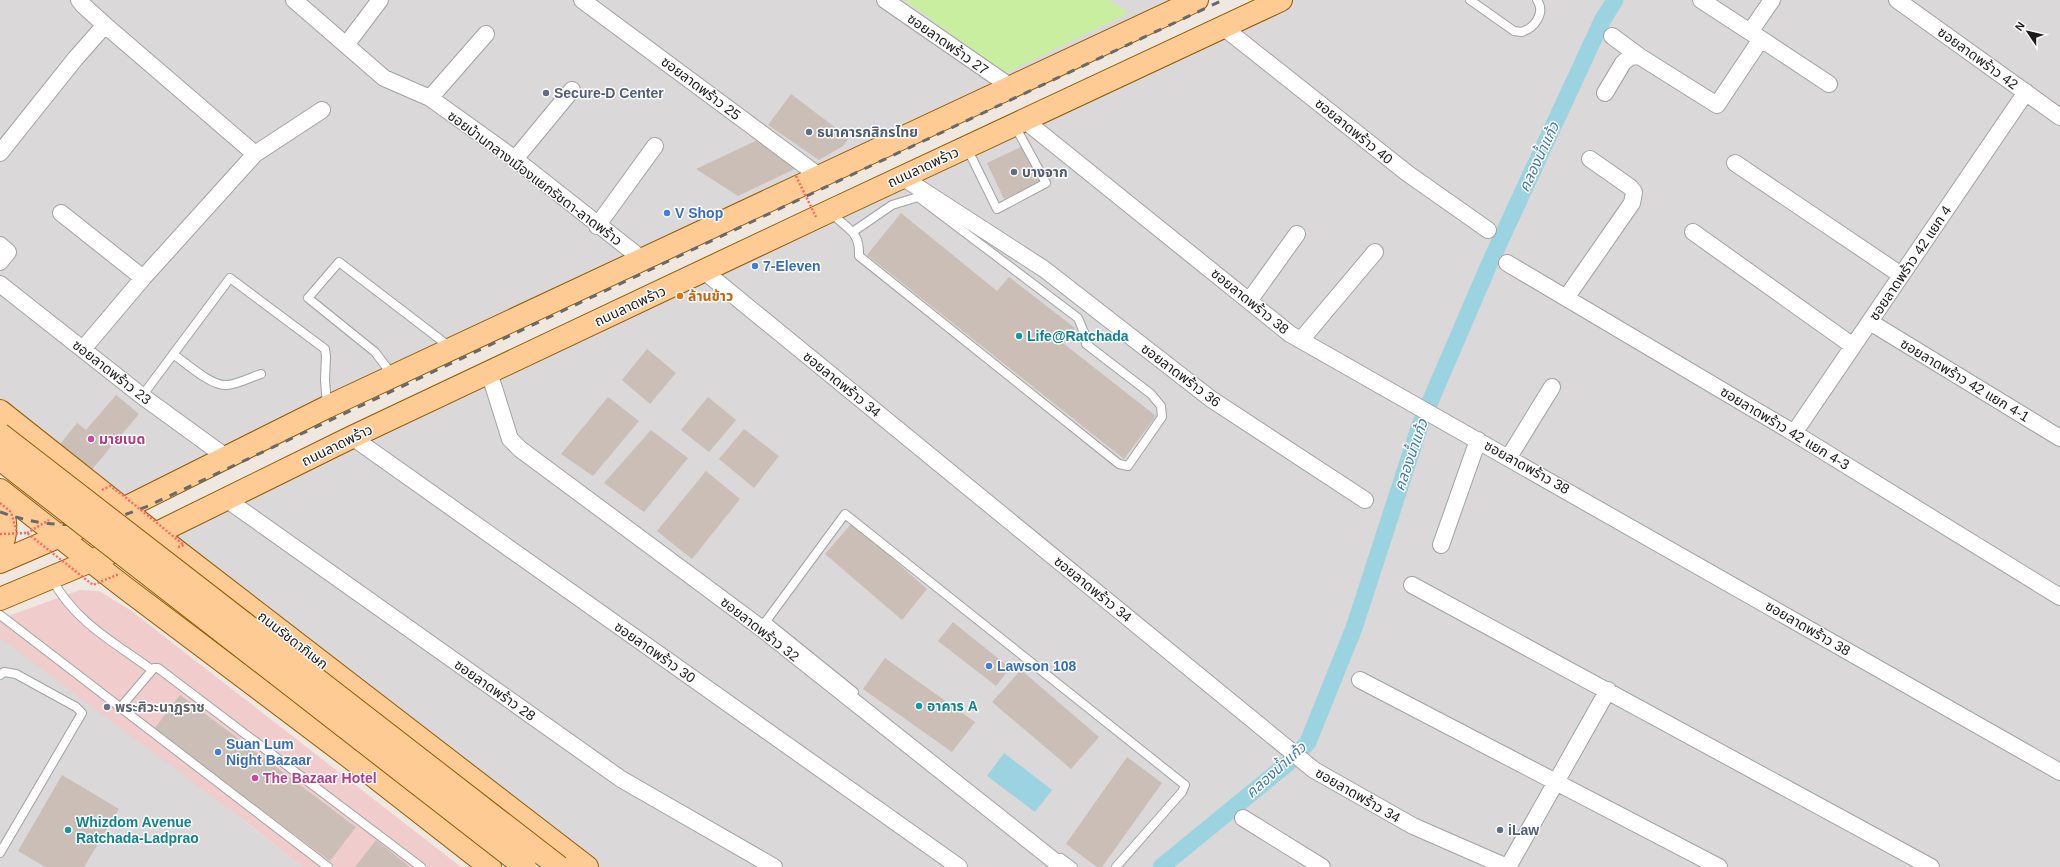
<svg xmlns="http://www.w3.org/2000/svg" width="2060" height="867" viewBox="0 0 2060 867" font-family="Arial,'Noto Sans Thai',sans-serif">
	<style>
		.residential { fill: #dad8d8 }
		.commercial { fill: #f1cccd }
		.grass { fill: #caeea0 }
		.water { fill: #9bd4e0 }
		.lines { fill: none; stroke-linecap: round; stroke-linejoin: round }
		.canal { stroke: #9bd4e0; stroke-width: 17 }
		.building { fill: #cabeb6 }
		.service-casing { stroke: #a2a2a2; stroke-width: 10 }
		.minor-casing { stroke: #a2a2a2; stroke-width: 18 }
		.primary-casing { stroke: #935a00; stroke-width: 24 }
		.service { stroke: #fff; stroke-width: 8 }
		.minor { stroke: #fff; stroke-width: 16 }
		.primary { stroke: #ffcb94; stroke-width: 22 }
		.rail { stroke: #696969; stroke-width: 3; stroke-dasharray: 8 8; stroke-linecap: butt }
		.primary-bridge-casing { stroke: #935a00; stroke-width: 24; stroke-linecap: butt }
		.path-bridge { stroke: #ff6860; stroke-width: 2.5; stroke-dasharray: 2 2; stroke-linecap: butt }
		.primary-bridge { stroke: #ffcb94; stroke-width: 22 }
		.service-dot { fill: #5c6f8a; stroke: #fff; stroke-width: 1.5 }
		.shop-dot { fill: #3f7fe0; stroke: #fff; stroke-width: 1.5 }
		.food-dot { fill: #e8710a; stroke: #fff; stroke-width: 1.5 }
		.culture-dot { fill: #0f9aa8; stroke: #fff; stroke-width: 1.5 }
		.hotel-dot { fill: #d1479c; stroke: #fff; stroke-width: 1.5 }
		.worship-dot { fill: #6b7280; stroke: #fff; stroke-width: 1.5 }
		.labels { text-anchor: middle; stroke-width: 3; stroke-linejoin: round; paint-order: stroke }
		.street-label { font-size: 14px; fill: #1b1b1b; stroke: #fff }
		.service-label { font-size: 14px; font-weight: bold; fill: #4e5e75; stroke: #fff; text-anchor: start }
		.shop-label { font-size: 14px; font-weight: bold; fill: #366cbe; stroke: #fff; text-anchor: start }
		.food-label { font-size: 14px; font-weight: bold; fill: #c56008; stroke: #fff; text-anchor: start }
		.culture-label { font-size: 14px; font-weight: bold; fill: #0d838f; stroke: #fff; text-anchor: start }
		.hotel-label { font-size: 14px; font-weight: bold; fill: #b23c85; stroke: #fff; text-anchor: start }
		.worship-label { font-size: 14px; font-weight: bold; fill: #5b616d; stroke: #fff; text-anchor: start }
		.water-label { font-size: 15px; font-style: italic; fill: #3f7aaa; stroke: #fff }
	</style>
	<rect width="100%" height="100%" fill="#eee8e0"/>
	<!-- residential -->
	<path class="residential" d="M0,0H1176L127,496L0,399Z
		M1281,0H2060V867H587L155,534Z
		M0,627L302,867H0Z"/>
	<!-- commercial -->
	<path class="commercial" d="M80,590L99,591L130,610L461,867H302L242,819L0,638V630L2,629L0,627V619Z"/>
	<!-- grass -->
	<path class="grass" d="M904,0H1109L1129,13L1006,73Z"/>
	<!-- water -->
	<path class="water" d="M1004,753L1052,790L1035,812L987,776Z"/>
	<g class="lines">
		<!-- canal -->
		<path class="canal" d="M1161,867L1293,759L1308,742L1354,628L1420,425L1488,267L1602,21L1615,0"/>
	</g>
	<!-- building -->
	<path class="building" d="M791,94L849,138L843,146L819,160L768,125Z
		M762,138L801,166L738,196L696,169Z
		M1023,146L1040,181L1004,199L987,163Z
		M901,213L997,291L1009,277L1075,328L1064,344L1156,416L1124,459L867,255Z
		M647,349L676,373L650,404L622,380Z
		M116,395L139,414L88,474L57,448L77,423L86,430Z
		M608,397L639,421L593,476L561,454Z
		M708,397L736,420L709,452L681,430Z
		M744,429L779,456L754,488L719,459Z
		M651,430L688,458L644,512L604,483Z
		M706,471L740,499L692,559L657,531Z
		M852,523L927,589L902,620L825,554Z
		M953,622L1010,668L996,686L938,641Z
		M885,658L975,722L952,752L863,689Z
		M1021,670L1099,737L1071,769L992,702Z
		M180,695L356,827L330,861L154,729Z
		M1127,757L1162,783L1102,867H1097L1066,844Z
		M62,775L119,809L84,867H45L18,851Z
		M376,840L410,867H355Z"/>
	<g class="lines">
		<!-- service casing -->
		<g class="service-casing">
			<path id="service" d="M1470,0L1514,31L1521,32C1534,29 1546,13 1537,0
				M967,148L997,209L1046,183L1015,126
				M830,211C846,230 860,229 859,256L1119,464L1128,466L1162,417L1161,406L1151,394L1086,344L1085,335L1078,318L918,197L892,205L854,231
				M173,354C186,363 211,386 226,385C237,385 251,377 261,374
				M393,376L375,352L308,298L339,262L450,347
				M142,396L230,278L325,349L326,356L325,380L327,406
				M52,579C75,622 114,642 152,670
				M0,615L328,867
				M766,621L854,692
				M761,628L845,514L1185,785L1182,792L1116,867
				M0,675L4,672L16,674L76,707L82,713L0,853
				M120,708L154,668H158L421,867
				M1061,858L1073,867"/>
		</g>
		<!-- minor casing -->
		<g class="minor-casing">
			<path id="minor" d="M79,0L83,5L105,25
				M294,0L384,78L430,98L515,159L642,259
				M582,0L819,176
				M885,0L1011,87
				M1701,0L1750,32
				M1897,0L2060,117
				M1223,27L1407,173L1488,230
				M1612,36L1639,56
				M1761,39L1829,84
				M346,45L380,0
				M1605,93L1623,63L1630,57L1639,56L1717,105L1761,39L1750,32L1772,0
				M430,98L486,34
				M1023,119L1290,334L2060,772
				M0,153L75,59L105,25L255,154
				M515,159L572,90
				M1735,163L1901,275
				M902,177L1044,269L1211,399L1365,500
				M61,213L143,278
				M597,226L655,146
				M1693,232L1853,346
				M0,245L8,252L0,262
				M1507,263L1794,433L2060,597
				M704,271L1314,770L1413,826L1507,867
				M0,284L142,396L226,457
				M1566,298L1632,203L1634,192L1630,187L1590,159
				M1249,301L1297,234
				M1870,322L2060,438
				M1301,340L1375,252
				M83,349L143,278L255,154L322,110
				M489,372L510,439L520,449L761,628L1062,867
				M1794,433L2026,92
				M352,437L959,867
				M1509,457L1552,387
				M226,499L621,779L774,867
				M1441,545L1478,440
				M1412,585L1931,867
				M1360,680L1719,867
				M1243,818L1322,867
				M1508,867L1608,690"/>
		</g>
		<!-- primary casing -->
		<g class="primary-casing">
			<path id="primary" d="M0,411L155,534L587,867
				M0,490L124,587L348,756L490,867
				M0,503C6,515 8,535 0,548
				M0,562L125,508L327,407L1197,0
				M0,599L155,534L352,437L830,211L1281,0"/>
		</g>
		<!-- service -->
		<use href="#service" class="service"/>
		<!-- minor -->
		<use href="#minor" class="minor"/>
		<!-- primary -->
		<use href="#primary" class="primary"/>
		<!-- rail -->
		<path class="rail" d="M0,512C54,531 95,528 148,506L1223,0"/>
		<!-- primary-bridge casing -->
		<g class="primary-bridge-casing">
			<path id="primary-bridge" d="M0,434L559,867
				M0,459L525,867"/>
		</g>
		<!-- path-bridge -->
		<path class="path-bridge" d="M796,176L816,217
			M102,490L110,486L120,493L184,545L176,548
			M0,503L11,512L17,533
			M27,533L49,520
			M0,534L27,533L93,585L119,574"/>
		<!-- primary-bridge -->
		<use href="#primary-bridge" class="primary-bridge"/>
	</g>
	<!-- markers -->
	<g class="service-dot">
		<circle cx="546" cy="93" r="4"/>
		<circle cx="809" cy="132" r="4"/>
		<circle cx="1014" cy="172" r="4"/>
		<circle cx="1500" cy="830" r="4"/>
	</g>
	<g class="shop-dot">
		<circle cx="667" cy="213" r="4"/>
		<circle cx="755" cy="266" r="4"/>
		<circle cx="989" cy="666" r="4"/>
		<circle cx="218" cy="752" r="4"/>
	</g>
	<circle class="food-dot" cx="680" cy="296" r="4"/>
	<g class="culture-dot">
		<circle cx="1019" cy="336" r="4"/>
		<circle cx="919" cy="706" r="4"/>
		<circle cx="68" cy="830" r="4"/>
	</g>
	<g class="hotel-dot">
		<circle cx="91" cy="439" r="4"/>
		<circle cx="255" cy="778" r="4"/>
	</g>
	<circle class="worship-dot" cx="107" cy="707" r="4"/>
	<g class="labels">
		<!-- street labels -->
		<g class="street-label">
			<text transform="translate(948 44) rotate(35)" y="5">ซอยลาดพร้าว 27</text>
			<text transform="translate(1978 58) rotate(36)" y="5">ซอยลาดพร้าว 42</text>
			<text transform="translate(701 88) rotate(37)" y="5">ซอยลาดพร้าว 25</text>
			<text transform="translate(1354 131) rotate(39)" y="5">ซอยลาดพร้าว 40</text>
			<text transform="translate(923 167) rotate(-25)" y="5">ถนนลาดพร้าว</text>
			<text transform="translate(535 178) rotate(37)" y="5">ซอยบ้านกลางเมืองแยกรัชดา-ลาดพร้าว</text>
			<text transform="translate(1910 263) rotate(-56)" y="5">ซอยลาดพร้าว 42 แยก 4</text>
			<text transform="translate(1250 301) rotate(39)" y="5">ซอยลาดพร้าว 38</text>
			<text transform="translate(630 306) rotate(-25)" y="5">ถนนลาดพร้าว</text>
			<text transform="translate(112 372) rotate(38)" y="5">ซอยลาดพร้าว 23</text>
			<text transform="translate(1181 375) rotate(37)" y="5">ซอยลาดพร้าว 36</text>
			<text transform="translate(1965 380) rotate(31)" y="5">ซอยลาดพร้าว 42 แยก 4-1</text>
			<text transform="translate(842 384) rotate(39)" y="5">ซอยลาดพร้าว 34</text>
			<text transform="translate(1785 428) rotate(31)" y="5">ซอยลาดพร้าว 42 แยก 4-3</text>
			<text transform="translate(337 445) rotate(-26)" y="5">ถนนลาดพร้าว</text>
			<text transform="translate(1527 467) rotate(29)" y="5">ซอยลาดพร้าว 38</text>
			<text transform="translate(1093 589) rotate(39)" y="5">ซอยลาดพร้าว 34</text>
			<text transform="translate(1808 628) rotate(30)" y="5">ซอยลาดพร้าว 38</text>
			<text transform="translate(760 629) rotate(38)" y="5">ซอยลาดพร้าว 32</text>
			<text transform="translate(293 640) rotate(38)" y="5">ถนนรัชดาภิเษก</text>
			<text transform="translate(655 652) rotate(35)" y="5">ซอยลาดพร้าว 30</text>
			<text transform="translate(495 690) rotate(35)" y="5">ซอยลาดพร้าว 28</text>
			<text transform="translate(1358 795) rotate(30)" y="5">ซอยลาดพร้าว 34</text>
		</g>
		<!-- service labels -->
		<g class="service-label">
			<text x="554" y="98">Secure-D Center</text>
			<text x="817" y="137">ธนาคารกสิกรไทย</text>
			<text x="1022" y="177">บางจาก</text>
			<text x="1508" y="835">iLaw</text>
		</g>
		<!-- shop labels -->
		<g class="shop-label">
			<text x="675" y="218">V Shop</text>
			<text x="763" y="271">7-Eleven</text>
			<text x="997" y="671">Lawson 108</text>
			<text x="226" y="749">Suan Lum<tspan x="226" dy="16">Night Bazaar</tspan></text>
		</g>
		<!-- food labels -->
		<g class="food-label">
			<text x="688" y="301">ล้านข้าว</text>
		</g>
		<!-- culture labels -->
		<g class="culture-label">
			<text x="1027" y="341">Life@Ratchada</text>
			<text x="927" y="711">อาคาร A</text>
			<text x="76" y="827">Whizdom Avenue<tspan x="76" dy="16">Ratchada-Ladprao</tspan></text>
		</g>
		<!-- hotel labels -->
		<g class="hotel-label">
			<text x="99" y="444">มายเบด</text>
			<text x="263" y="783">The Bazaar Hotel</text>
		</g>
		<!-- worship labels -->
		<g class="worship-label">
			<text x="115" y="712">พระศิวะนาฏราช</text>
		</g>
		<!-- water labels -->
		<g class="water-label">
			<text transform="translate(1539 157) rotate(-65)" y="5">คลองน้ำแก้ว</text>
			<text transform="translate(1411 455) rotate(-71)" y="5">คลองน้ำแก้ว</text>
			<text transform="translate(1276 770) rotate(-42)" y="5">คลองน้ำแก้ว</text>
		</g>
	</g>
	<!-- north arrow -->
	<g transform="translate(2028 32) rotate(305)" stroke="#ffffff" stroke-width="3" paint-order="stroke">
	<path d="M0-3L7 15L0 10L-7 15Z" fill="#1b1b1b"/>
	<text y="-6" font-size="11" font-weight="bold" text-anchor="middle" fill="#1b1b1b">N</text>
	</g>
</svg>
